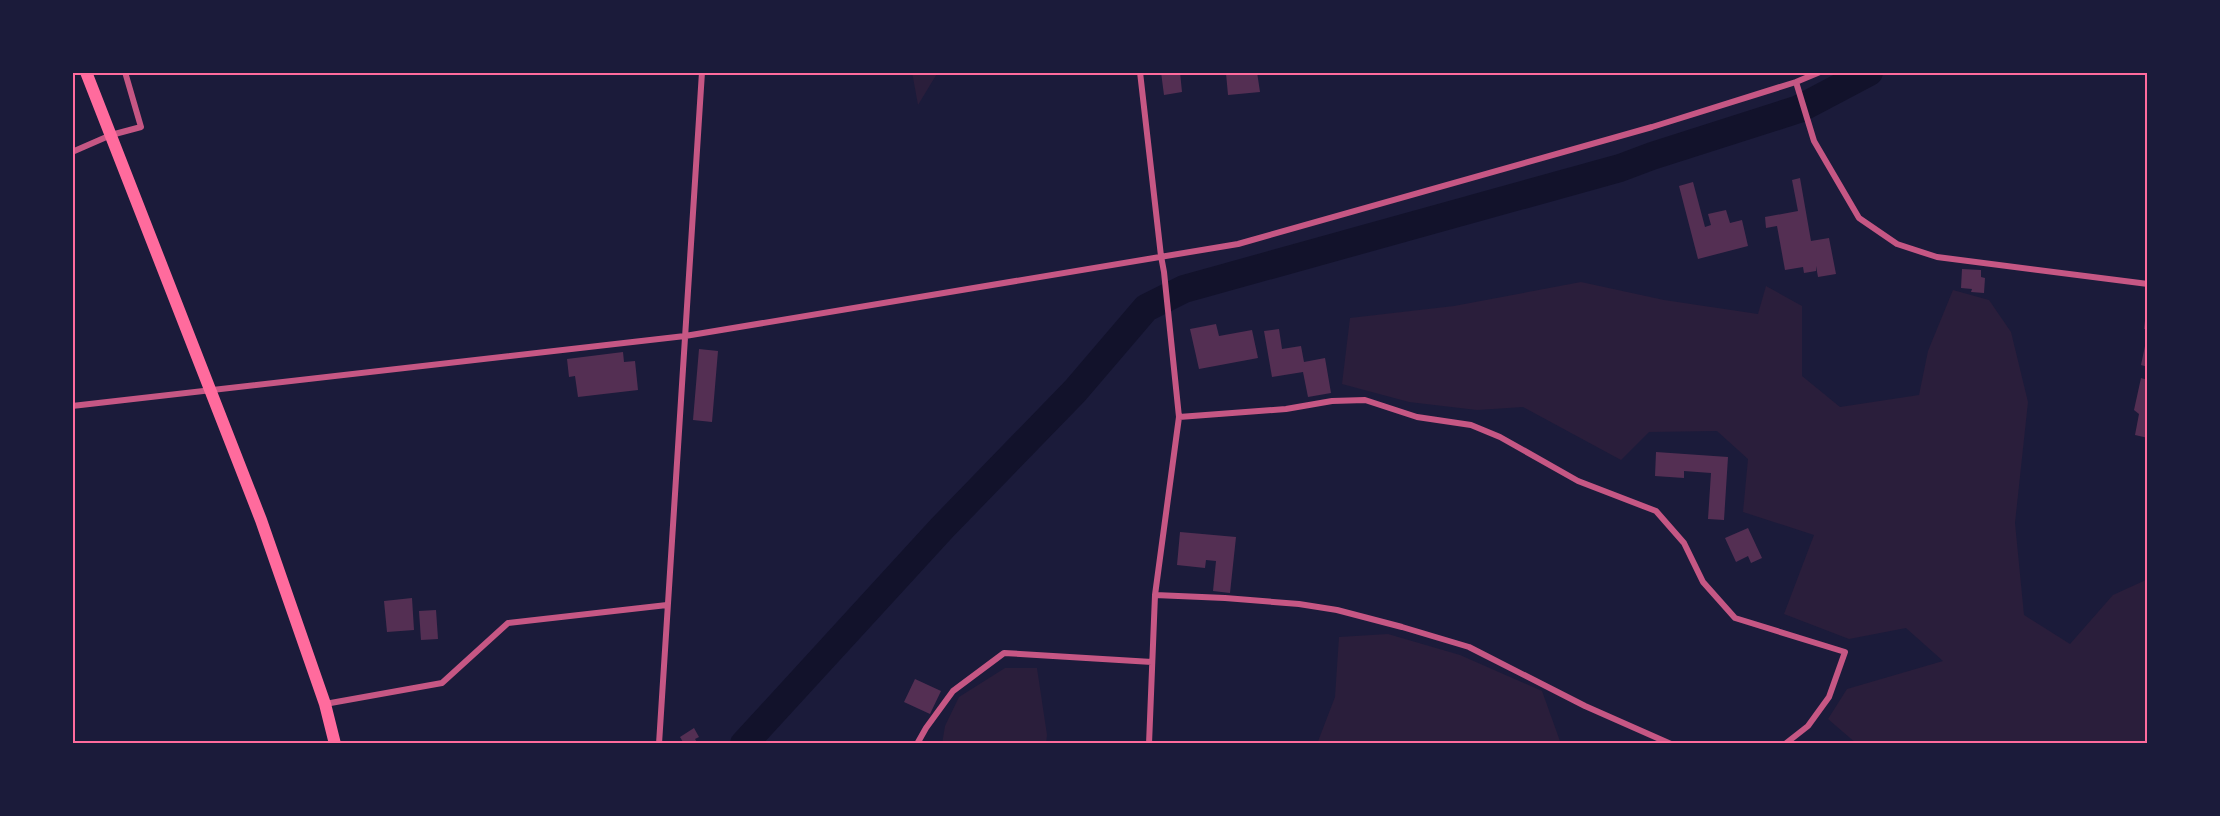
<svg xmlns="http://www.w3.org/2000/svg" width="2220" height="816" viewBox="0 0 2220 816" font-family="Montserrat,sans-serif">
	<style>
		.green { fill: #2a1e3b }
		.lines { fill: none; stroke-linecap: round; stroke-linejoin: round }
		.river { stroke: #12122b; stroke-width: 28 }
		.building { fill: #542f53 }
		.minor { stroke: #c65784; stroke-width: 6 }
		.secondary { stroke: #ff6b9d; stroke-width: 12 }
		.neatline { fill: none; stroke: #ff6b9d; stroke-width: 2 }
	</style>
	<rect width="100%" height="100%" fill="#1b1b3a"/>
	<!-- green -->
	<path class="green" d="M912,72H938L918,105Z
		M1581,282L1664,300L1758,314L1766,286L1802,306V376L1840,407L1919,395L1928,351L1953,290L1989,300L2011,332L2028,402L2015,523L2024,615L2070,644L2113,595L2148,579V744H1857L1828,719L1847,689L1943,661L1906,628L1849,639L1784,614L1814,535L1743,512L1748,459L1717,431L1649,432L1621,460L1523,407L1477,410L1409,402L1342,384L1350,318L1454,306Z
		M1388,634L1460,655L1542,691L1561,744H1317L1335,697L1339,637Z
		M1005,668H1037L1047,735L1046,744H942L945,726L959,697Z"/>
	<g class="lines">
		<!-- river -->
		<path class="river" d="M744,744L942,528L1075,391L1146,308L1184,289L1620,168L1652,156L1799,109L1869,72"/>
	</g>
	<!-- building -->
	<path class="building" d="M1161,72H1180L1182,92L1164,95Z
		M1236,72H1257L1260,92L1228,95L1226,73Z
		M1800,178L1811,241L1829,238L1836,274L1818,277L1816,266V271L1804,273L1803,267L1785,270L1777,226L1766,228L1765,217L1798,211L1792,180Z
		M1693,182L1705,227L1711,225L1708,214L1726,210L1730,223L1742,220L1748,246L1698,259L1679,186Z
		M1962,269L1981,270V277L1985,278L1984,293L1971,292L1972,289L1961,288Z
		M2147,304H2148V329H2144Z
		M1216,324L1219,336L1252,330L1258,358L1199,369L1190,329Z
		M1279,329L1282,349L1301,346L1304,362L1325,358L1331,393L1308,397L1303,372L1272,377L1264,331Z
		M2145,346L2148,347V367L2141,365Z
		M699,349L718,351L712,422L693,420Z
		M623,352L624,362L635,361L638,390L578,397L575,376L569,377L567,359Z
		M2141,378L2148,380V438L2135,435L2139,414L2134,410Z
		M1656,452L1728,457L1724,520L1708,519L1711,473L1684,471V478L1655,476Z
		M1748,528L1762,558L1751,563L1748,556L1736,562L1725,538Z
		M1180,532L1236,537L1230,593L1213,591L1216,561L1206,560L1205,568L1177,565Z
		M412,598L414,630L387,632L384,601Z
		M436,610L438,639L421,640L419,611Z
		M915,679L941,691L930,714L904,702Z
		M694,728L699,737L695,739L698,744H680L683,742L680,737Z"/>
	<g class="lines">
		<!-- minor -->
		<path class="minor" d="M1140,72L1161,256L1164,272L1179,417L1155,595L1149,744
			M1796,82L1814,141L1859,218L1897,244L1937,257L2148,284
			M72,152L111,135L141,127L125,72
			M72,406L685,336L1238,244L1652,127L1796,82L1820,72
			M1179,417L1286,409L1332,401L1365,400L1417,417L1471,425L1500,437L1578,481L1656,511L1684,543L1703,582L1735,618L1845,652L1829,697L1808,726L1785,744
			M1155,595L1225,598L1299,604L1337,610L1402,627L1469,647L1585,706L1671,744
			M325,704L442,683L508,623L667,605
			M659,744L702,72
			M917,744L926,728L953,691L1004,653L1152,662"/>
		<!-- secondary -->
		<path class="secondary" d="M86,72L261,520L325,704L335,744"/>
	</g>
	<!-- border -->
	<rect width="2220" height="816" fill="none" stroke="#1b1b3a" stroke-width="147"/>
	<rect x="74" y="74" width="2072" height="668" class="neatline"/>
</svg>
